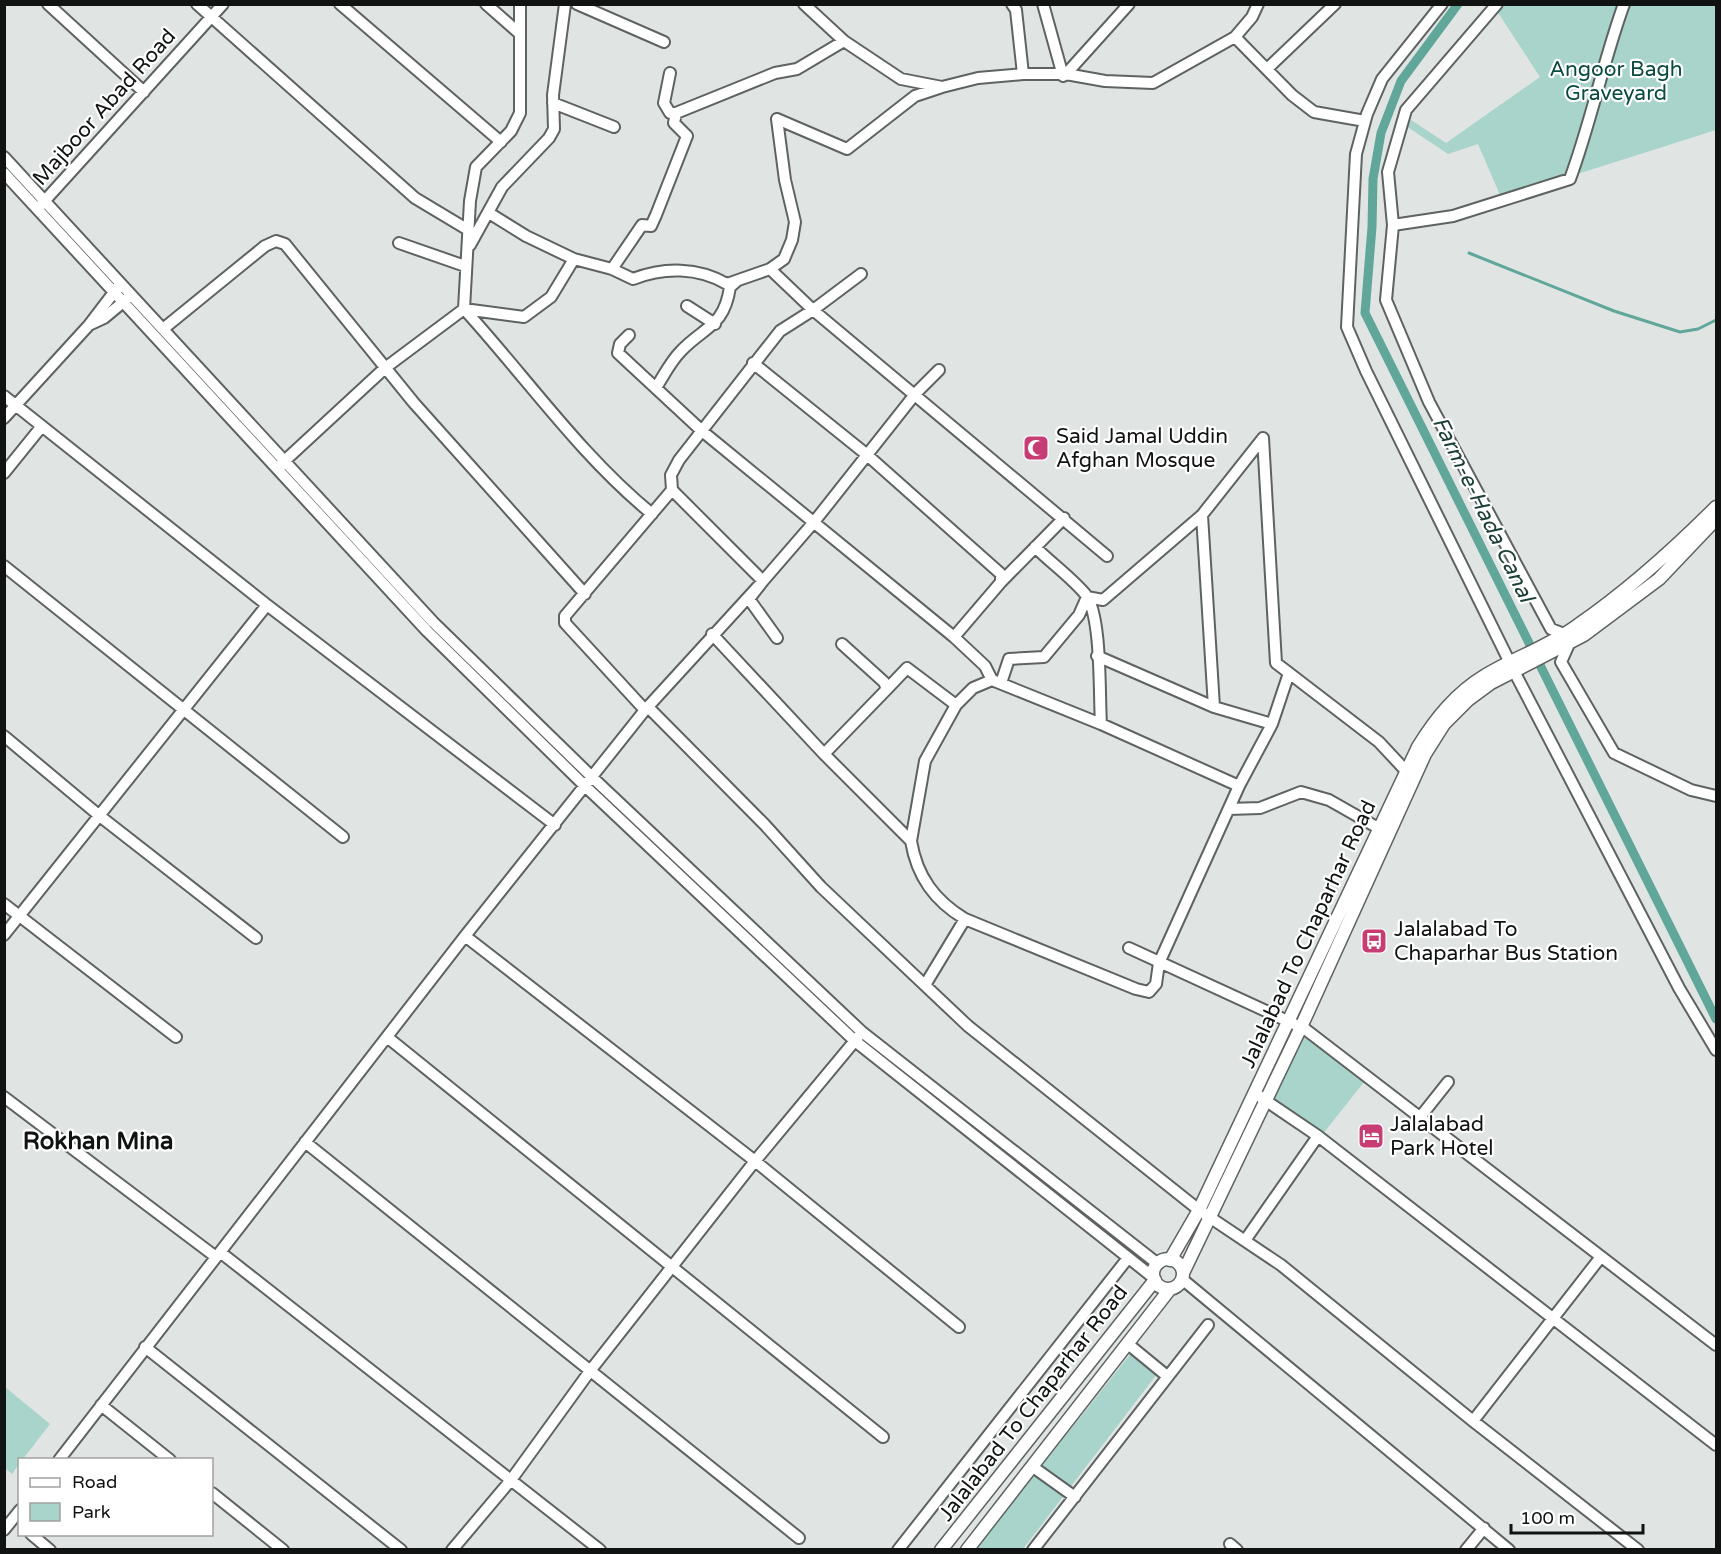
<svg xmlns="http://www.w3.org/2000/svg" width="1721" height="1554" viewBox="0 0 1721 1554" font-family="'Varela Round',sans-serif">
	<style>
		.green { fill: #a8d4cb }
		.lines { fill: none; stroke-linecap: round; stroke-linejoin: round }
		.stream { stroke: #60a79a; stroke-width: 3 }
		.canal { stroke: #60a79a; stroke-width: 9 }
		.minor-casing { stroke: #5e6362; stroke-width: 14 }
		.major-casing { stroke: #5e6362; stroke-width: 15 }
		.minor { stroke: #fff; stroke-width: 10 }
		.major { stroke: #fff; stroke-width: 12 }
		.labels { text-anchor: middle; stroke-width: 4.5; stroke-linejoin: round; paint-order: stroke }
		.park-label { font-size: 21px; fill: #094a41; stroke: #fff }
		.street-label { font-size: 21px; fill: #111312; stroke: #fff }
		.poi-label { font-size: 21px; fill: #111312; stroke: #fff; text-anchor: start }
		.water-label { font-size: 22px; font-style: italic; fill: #1b3e38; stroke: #fff }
		.quarter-label { font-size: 24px; font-weight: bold; fill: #111312; stroke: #fff }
	</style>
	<rect width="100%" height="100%" fill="#e0e5e4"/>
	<!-- green -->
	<path class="green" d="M1493,5H1716V130L1568,177L1500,195L1478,144L1448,154L1406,126L1411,120L1446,143L1540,77Z
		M1304,1035L1364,1082L1322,1135L1272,1097Z
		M1132,1352L1157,1374L1023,1549L975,1550Z
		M5,1387L50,1424L23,1459L20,1460L19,1464L12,1474L5,1468Z"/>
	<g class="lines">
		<!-- stream -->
		<path class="stream" d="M1469,253L1614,311L1680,332L1698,329L1716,320"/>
		<!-- canal -->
		<path class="canal" d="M1458,4L1401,81L1381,133L1373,179L1372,227L1365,313L1716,1019"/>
		<!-- minor casing -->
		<g class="minor-casing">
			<path id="minor" d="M48,4L144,92
				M197,4L415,198L470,231
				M340,4L501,142
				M486,4L519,33
				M577,4L664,42
				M804,4L844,41L901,79L942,87L978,78L1023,74H1066L1105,81L1153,83L1235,37
				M1012,4L1016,10L1023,74
				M1043,4L1063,76
				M1258,4L1252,17L1235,37L1292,95L1314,112L1365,121
				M1442,4L1382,79L1367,114L1356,154L1347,327L1366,371L1516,675L1679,988L1716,1050
				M1624,4C1603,62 1591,122 1570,179L1453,216L1393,225L1386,300L1429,402L1551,629L1564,634L1569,644L1561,662L1614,753L1691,790L1716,796
				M1268,68L1335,4
				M670,73L664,103L670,113H676L775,73L797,69L844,41
				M1066,74L1129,4
				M553,103L614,127
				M777,119L847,149L915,96L942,87
				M4,157L433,622L593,778L862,1032L1158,1264
				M4,173L427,631L586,787L855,1041L1154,1278
				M40,206L223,4
				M489,213L526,236L574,259
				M1393,225L1388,172L1406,110L1497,4
				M399,243L465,266
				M470,245L502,187L549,138L554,129L553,95L565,4
				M612,269L642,225L651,226L656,215L687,136L674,123L676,113
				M770,269L813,310L1107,556
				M687,306L715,324
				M464,309L524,317L551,297L574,259L612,269L633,279C664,267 698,267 727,284L770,269L784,259L792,240L795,222L785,180L777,119
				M464,309C526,377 580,455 652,514
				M89,325L104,318L128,298
				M163,329L265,246L276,241L285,244L414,403L585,594
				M629,335L620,344L618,353L702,431L954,637L985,666L992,680L1101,724L1239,786L1159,963L1156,984L1149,992L1136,989L965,919C935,901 917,877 911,841
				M753,363L866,454L1001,574V582L954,637
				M657,386C664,375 671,361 681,351C705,326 724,327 730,287L737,281
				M4,396L267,605L555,825
				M4,418L89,325L118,287
				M1263,438L1276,663L1379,742L1407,772
				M279,466L385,368L464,309L470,201L476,167L511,131L520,113V4
				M4,473L42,426
				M672,490L763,581L749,599L777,638
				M1202,515L1214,707L1272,724
				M1035,547C1051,563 1072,578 1086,595C1102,617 1099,695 1101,724
				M4,566L343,837
				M1001,582L1064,518
				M712,634L824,754L911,841L925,761L956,705L973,688L992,680
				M842,644L884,682L887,689L907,668L956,705
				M1097,656L1214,707
				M1001,683L1009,659L1044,657L1079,615L1087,597L1103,600L1202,515L1263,438
				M648,707L765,825L821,887L968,1026L1199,1210L1281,1265L1473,1421L1638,1550
				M645,710L763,581L814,522L916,393L939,370
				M4,736L101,817L256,938
				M824,754L887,689
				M1239,786L1272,724L1289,673
				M1229,809L1260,808L1301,792L1329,800L1380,829
				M4,904L176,1037
				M4,935L267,605
				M465,936L755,1161L959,1327
				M1129,948L1305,1029L1716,1345
				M925,985L965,919
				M387,1037L883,1437
				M1259,1096L1318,1136L1716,1445
				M4,1097L216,1257
				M1421,1116L1448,1082
				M305,1142L799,1538
				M1246,1239L1318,1136
				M220,1252L600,1550
				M1182,1279L1509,1550
				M1128,1344L1167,1376
				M145,1347L401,1550
				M101,1405L170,1460
				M1473,1421L1600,1258
				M59,1460L465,936L645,710L565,623V616L672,490L671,475L679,460L780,331L813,310L861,274
				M1033,1467L1075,1497
				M212,1493L283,1550
				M4,1530L20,1510
				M31,1534L50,1550
				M1230,1544L1237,1550
				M452,1550L511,1480L590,1371L755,1161L858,1037
				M898,1550L1128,1258
				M1033,1550L1208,1325
				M1466,1550L1484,1528"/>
		</g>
		<!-- major casing -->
		<g class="major-casing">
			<path id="major" d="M1153 1274a15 15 0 1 1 30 0a15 15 0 1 1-30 0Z
				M1170,1260L1199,1210L1418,747C1436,718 1456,693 1486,675C1516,657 1550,646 1578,625C1630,589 1672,551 1716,507
				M1183,1273L1301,1027L1425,754L1444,724L1468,700L1491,683L1584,635L1659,579L1716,519
				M941,1550L1155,1280
				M967,1550L1170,1289"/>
		</g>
		<!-- minor -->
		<use href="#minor" class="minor"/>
		<!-- major -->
		<use href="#major" class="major"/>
	</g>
	<!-- icons -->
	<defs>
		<g id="mosque-square" transform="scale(1.35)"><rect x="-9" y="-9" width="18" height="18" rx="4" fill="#c73c72" stroke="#fff"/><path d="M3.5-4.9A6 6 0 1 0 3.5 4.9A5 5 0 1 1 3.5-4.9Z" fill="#fff"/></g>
		<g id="bus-square" transform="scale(1.35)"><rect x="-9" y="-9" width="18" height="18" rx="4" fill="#c73c72" stroke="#fff"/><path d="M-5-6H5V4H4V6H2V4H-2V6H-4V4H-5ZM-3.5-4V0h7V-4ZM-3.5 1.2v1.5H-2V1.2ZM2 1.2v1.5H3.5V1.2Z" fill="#fff"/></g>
		<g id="hotel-square" transform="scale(1.35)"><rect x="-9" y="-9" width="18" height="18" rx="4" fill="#c73c72" stroke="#fff"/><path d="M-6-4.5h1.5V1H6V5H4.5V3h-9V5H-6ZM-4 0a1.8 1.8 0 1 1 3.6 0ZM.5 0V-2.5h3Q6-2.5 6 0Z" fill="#fff"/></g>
	</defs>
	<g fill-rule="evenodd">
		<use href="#mosque-square" x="1036" y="448"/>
		<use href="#bus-square" x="1374" y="941"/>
		<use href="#hotel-square" x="1371" y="1136"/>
	</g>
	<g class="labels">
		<!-- park labels -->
		<g class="park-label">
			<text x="1616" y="76">Angoor Bagh<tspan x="1616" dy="24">Graveyard</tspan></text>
		</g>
		<!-- street labels -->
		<g class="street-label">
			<text transform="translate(104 107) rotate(-48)" y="7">Majboor Abad Road</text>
			<text transform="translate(1308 934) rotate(-65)" y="7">Jalalabad To Chaparhar Road</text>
			<text transform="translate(1033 1403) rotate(-52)" y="7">Jalalabad To Chaparhar Road</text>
		</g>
		<!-- poi labels -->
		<g class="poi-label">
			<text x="1056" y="443">Said Jamal Uddin<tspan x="1056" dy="24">Afghan Mosque</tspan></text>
			<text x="1394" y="936">Jalalabad To<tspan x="1394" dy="24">Chaparhar Bus Station</tspan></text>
			<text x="1390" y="1131">Jalalabad<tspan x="1390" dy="24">Park Hotel</tspan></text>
		</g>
		<!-- water labels -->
		<g class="water-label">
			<text transform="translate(1484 509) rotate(64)" y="8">Farm-e-Hada Canal</text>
		</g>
		<!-- quarter labels -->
		<g class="quarter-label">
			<text x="98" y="1149">Rokhan Mina</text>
		</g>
	</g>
	<!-- border -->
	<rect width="1721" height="1554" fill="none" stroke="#111312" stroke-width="12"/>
	<!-- legend -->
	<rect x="18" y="1458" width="195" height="78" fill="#ffffff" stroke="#a0a1a0" stroke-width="1.5"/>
	<rect x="30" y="1478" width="30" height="9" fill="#ffffff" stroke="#a0a1a0" stroke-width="1.5"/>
	<text x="72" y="1488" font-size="18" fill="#111312">Road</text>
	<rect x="30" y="1503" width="30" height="18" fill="#a8d4cb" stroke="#a0a1a0" stroke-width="1.5"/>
	<text x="72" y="1518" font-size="18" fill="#111312">Park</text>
	<!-- scale -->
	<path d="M1511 1524v9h132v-9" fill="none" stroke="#111312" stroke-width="3"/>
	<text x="1520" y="1524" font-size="18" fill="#111312" stroke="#ffffff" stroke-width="4.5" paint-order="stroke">100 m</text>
</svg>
